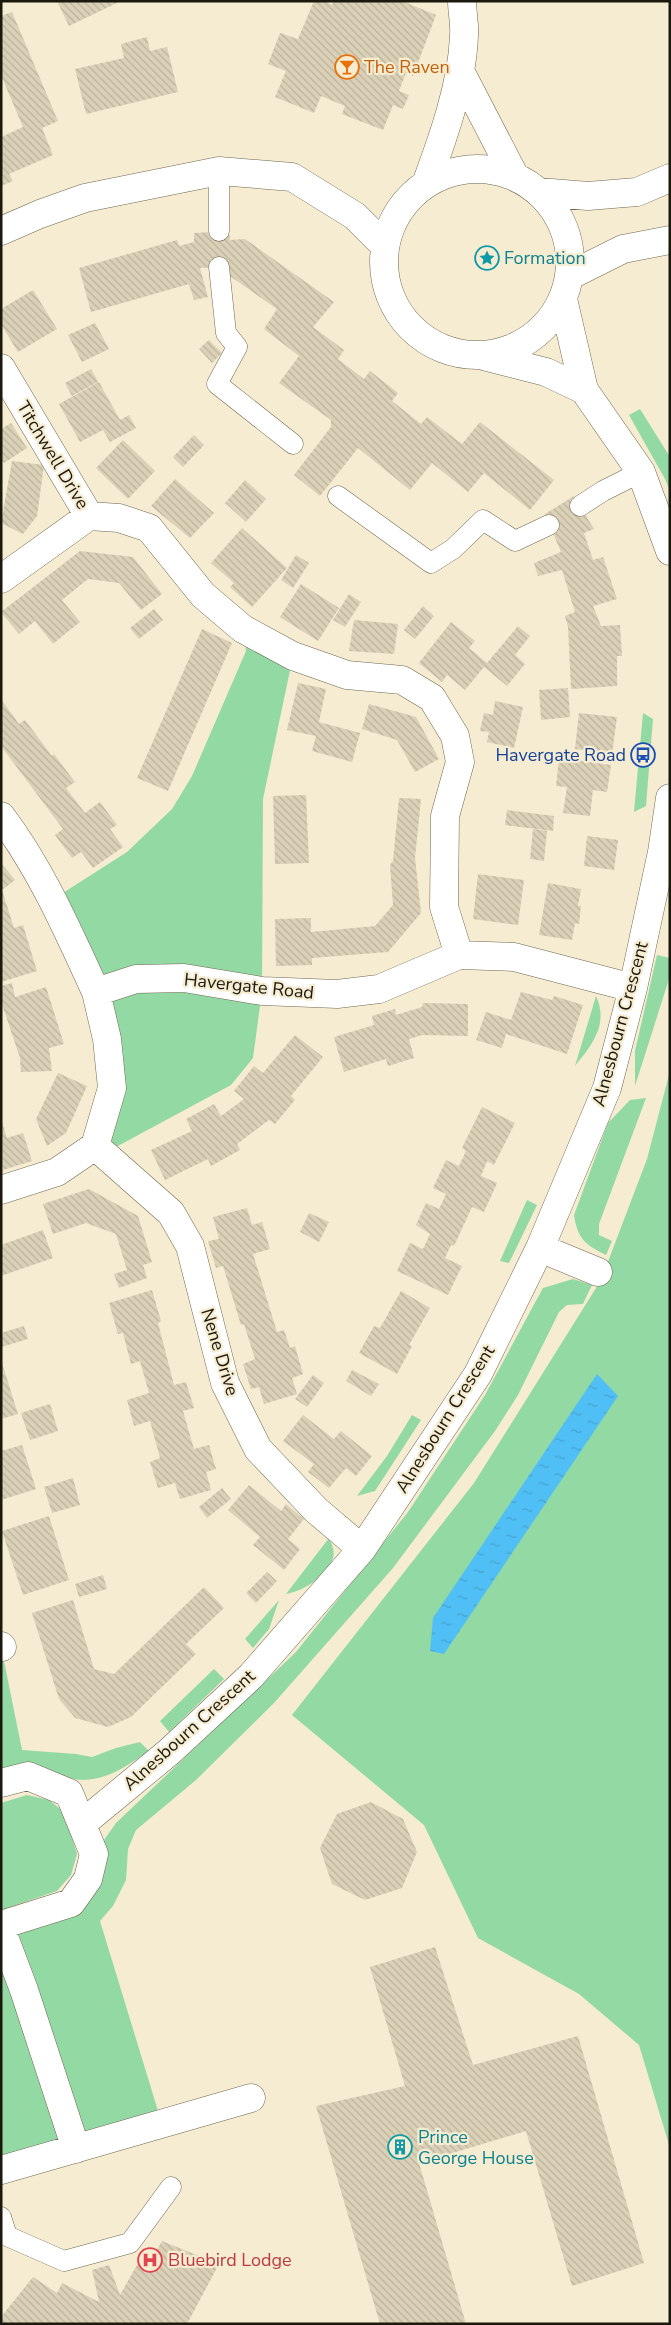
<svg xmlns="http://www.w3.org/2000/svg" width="671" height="2325" viewBox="0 0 671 2325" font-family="'Nunito Sans',sans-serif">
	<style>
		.green { fill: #93d9a3 }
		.water { fill: url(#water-ripples) }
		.building { fill: url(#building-back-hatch) }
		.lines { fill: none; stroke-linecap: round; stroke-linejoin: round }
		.lane-casing { stroke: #70674f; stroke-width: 21 }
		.street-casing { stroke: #70674f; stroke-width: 29 }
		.lane { stroke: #fff; stroke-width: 20 }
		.street { stroke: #fff; stroke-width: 28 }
		.labels { text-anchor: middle; stroke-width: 4.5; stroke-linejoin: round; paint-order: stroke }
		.food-label { font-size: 18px; fill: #c56008; stroke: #f6ecd1; text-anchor: start }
		.culture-label { font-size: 18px; fill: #0d838f; stroke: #f6ecd1; text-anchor: start }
		.street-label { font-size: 18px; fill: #1b180e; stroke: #f6ecd1 }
		.transit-label { font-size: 18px; fill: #164399; stroke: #f6ecd1; text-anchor: end }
		.health-label { font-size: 18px; fill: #be3a42; stroke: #f6ecd1; text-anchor: start }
	</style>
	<defs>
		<pattern id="water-ripples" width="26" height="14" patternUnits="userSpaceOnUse" patternTransform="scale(1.25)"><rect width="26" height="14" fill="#4fbff5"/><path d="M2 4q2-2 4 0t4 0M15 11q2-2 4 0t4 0" fill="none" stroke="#44a3d1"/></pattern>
		<pattern id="building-back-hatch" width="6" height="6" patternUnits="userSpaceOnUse" patternTransform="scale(1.25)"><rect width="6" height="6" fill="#dbd1b7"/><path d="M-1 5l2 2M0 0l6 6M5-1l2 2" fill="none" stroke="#bbb39c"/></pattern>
	</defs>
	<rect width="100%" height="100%" fill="#f6ecd1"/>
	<!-- green -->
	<path class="green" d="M640,409L670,457V491L665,479L629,415Z
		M243,629L293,656L263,799L262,991L253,1058L231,1085L103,1154L107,1039L52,900L127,852L172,809L192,776L246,651Z
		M643,713L653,719L646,806L634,812Z
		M657,955L670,958V976L635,1086V1051Z
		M596,996C609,1024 592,1045 575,1066Z
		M670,1071V2148L639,2045L579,1994L478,1938L424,1825L292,1715L474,1483L601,1280L647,1159Z
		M646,1098L599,1224V1235L612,1241L606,1255C585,1244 578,1240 574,1215L608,1123L630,1100Z
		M527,1200L537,1205L509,1263L500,1261Z
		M573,1279L592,1285L583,1304L567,1305L559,1312L518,1395L495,1431L393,1568L274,1703L196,1780L136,1830L128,1849L126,1880L113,1906L100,1921L162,2124L7,2169L1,2153V1925L71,1903L94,1854L116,1823L296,1652L408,1512L485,1395L543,1288Z
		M412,1415L421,1420L375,1491L357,1496L387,1456Z
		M329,1538C332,1545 335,1551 333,1558C327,1576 304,1591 286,1594Z
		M279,1600L269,1629L253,1648L245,1639Z
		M1,1646L22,1750L76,1754L92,1757L116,1748L140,1742L149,1751C127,1766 102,1784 74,1779C63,1777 54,1769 41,1768C32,1768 11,1780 1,1783Z
		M214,1669L224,1679L169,1732L160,1721Z
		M27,1795L49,1800L64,1812L77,1854L71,1875L57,1891L1,1910V1803Z"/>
	<!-- water -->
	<path class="water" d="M597,1374L618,1396L444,1654L430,1651L433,1618Z"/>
	<!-- building -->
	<path class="building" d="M57,1H121L69,26Z
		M314,1H325L332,5L334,1H402L436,15L413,76L406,73L399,91L409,95L403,109L393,105L383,130L342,114L345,106L321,96L314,113L275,97L286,71L268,64L280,33L298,39Z
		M12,12L58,121L42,128L53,155L9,174L13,181L1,186V137L23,127L1,75V16Z
		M147,37L150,51L167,47L178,92L86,114L75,69L124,58L121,44Z
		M229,231L230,240L245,239L334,302L313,327L344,350L338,359L364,379L370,371L398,393L392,401L421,424L427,417L462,444L480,422L554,480L530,510L484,473L468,492L432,463L410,490L358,448L320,496L294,475L331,427V420L279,383L299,356L264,329L277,309L227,274L229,267L200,268L208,297L194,300L189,284L91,312L79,268L177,240L179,246L194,242V233Z
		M33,290L57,329L18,352L1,324V309Z
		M95,323L109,349L82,362L68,335Z
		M209,340L222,353L212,363L199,349Z
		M91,369L98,382L72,396L65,383Z
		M99,382L120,420L129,415L136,428L110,442L103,430L80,442L59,404Z
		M11,423L27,448L4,463L1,459V429Z
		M194,435L204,445L183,467L173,457Z
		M123,440L155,471L128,499L96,468Z
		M12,461L44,465L37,516L23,534L1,523Z
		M175,479L214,513L190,538L151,506Z
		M245,480L266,499L246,522L225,503Z
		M574,496L594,529L584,533L593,560L603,557L617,599L593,606L601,626L620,625L622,656H617V686L571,689L568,627L565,616L575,612L562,570L538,576L534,563L561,552L545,514Z
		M242,528L287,568L252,607L230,587L234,583L211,563Z
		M80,551L133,557L162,594L141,610L119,583L88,579L62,600L80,622L65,634L53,644L35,621L19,634L1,612Z
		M296,555L309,563L293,588L281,580Z
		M301,584L339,608L318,641L280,617Z
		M349,594L361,602L345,627L333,620Z
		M423,606L434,616L415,639L404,630Z
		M154,609L163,620L139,639L130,628Z
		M354,620L398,624L394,654L349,651Z
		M451,622L475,641L469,648L487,663L518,626L530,636L515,655L525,664L507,686L484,667L465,690L447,675L442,682L419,663Z
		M202,629L232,643L168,791L137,778Z
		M298,683L326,689L319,722L360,733L352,762L312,751L316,736L287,730Z
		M568,688L570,717L541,720L539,690Z
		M1,699L19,724L25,720L52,756L54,754L75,782L66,788L85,813L100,802L117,825L110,829L123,847L93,868L81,852L72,858L55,835L63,829L1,746Z
		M495,701L523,707L514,748L487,742L489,732L480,731L484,713L493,715Z
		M369,704L416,717L439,759L415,772L397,740L362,729Z
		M579,713L617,717L612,754L575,749Z
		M559,758L611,765L607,792L593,790L590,816L563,813L567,787L556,786Z
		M306,795L309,863L275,864L273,796Z
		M399,798L421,799L415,858L421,913L388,952L312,958V965L276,966L275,919L311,918V932L375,926L393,905L390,865L393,861Z
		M507,810L554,816L553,831L505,825Z
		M533,829L547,831L544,861L530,859Z
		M587,836L618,840L614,870L584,866Z
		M1,863L15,880L2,890L14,928L23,925L37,971L1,982Z
		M478,874L524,880L518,925L473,919Z
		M548,883L581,889L578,906H581L579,924L575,923L572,940L539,935Z
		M12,983L15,997L46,987L64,1044L49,1048L52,1071L21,1072L20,1058L1,1001V986Z
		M521,992L552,1000L554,996L583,1005L567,1054L506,1034L502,1048L476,1040L486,1012L511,1020Z
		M423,1003L468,1004V1036L422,1035L409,1039L414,1058L388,1066L386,1059L344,1072L334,1037L374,1025L372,1016L395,1009L396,1015L422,1007Z
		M295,1035L323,1057L291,1096L295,1100L275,1124L269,1120L237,1144L240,1150L211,1166L208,1159L165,1180L151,1150L192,1131L186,1119L214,1104L221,1116L244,1099L234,1091L254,1066L263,1073Z
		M58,1073L87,1086L66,1133L47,1146L36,1119Z
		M482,1107L515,1123L494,1165L487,1161L481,1176L497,1183L484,1212L472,1207L454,1246L451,1245L445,1258L462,1266L448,1295L397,1271L410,1243L423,1249L430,1234L416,1225L426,1203L439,1209L446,1194L433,1188L446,1160L459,1166L466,1151L462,1148Z
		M2,1122L7,1138L23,1133L32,1161L3,1170Z
		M89,1189L138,1216L152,1262L143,1265L147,1278L119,1288L114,1274L127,1270L116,1234L86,1223L53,1234L43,1204Z
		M247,1208L252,1225L262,1222L270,1249L253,1254L277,1332L284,1330L290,1348L295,1346L303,1374L292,1378L297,1394L264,1404L259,1387L251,1389L243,1364L255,1359L244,1324L241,1325L223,1266L216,1268L208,1241L219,1239L213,1217Z
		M309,1213L329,1222L319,1242L300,1232Z
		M43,1230L53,1258L1,1276V1245Z
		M152,1290L161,1321L158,1323L174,1385L186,1382L194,1408L183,1411L194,1449L209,1445L216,1469L206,1472L211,1490L180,1499L175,1483L158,1488L150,1462L160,1458L150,1421L134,1426L127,1400L149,1393L140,1361L131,1364L123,1333L118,1334L109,1303Z
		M401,1291L430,1308L409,1345L412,1346L397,1374L359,1353L374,1326L380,1328Z
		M24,1326L28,1339L1,1347V1333Z
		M1,1360L18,1414L1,1419Z
		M352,1370L379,1384L371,1396L346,1381Z
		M313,1375L324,1383L307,1407L295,1399Z
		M50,1404L58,1431L30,1440L21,1413Z
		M303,1415L334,1439L341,1431L372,1456L356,1476L346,1468L329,1488L308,1472L314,1464L283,1441Z
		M22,1445L36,1489L1,1500V1451Z
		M73,1478L80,1505L52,1513L44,1487Z
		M249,1485L281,1511L286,1504L304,1519L288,1539L300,1549L284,1570L253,1545L260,1537L228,1510Z
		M222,1488L231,1499L207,1518L199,1507Z
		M49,1516L69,1580L23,1595L2,1531Z
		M267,1572L277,1581L256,1603L246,1593Z
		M103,1575L107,1589L79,1597L75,1584Z
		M204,1587L224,1608L186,1644L196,1654L131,1717L108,1727L75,1718L59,1699L32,1613L73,1600L94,1669L114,1674Z
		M371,1802L403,1819L417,1852L402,1888L365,1900L332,1884L320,1848L337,1814Z
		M435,1947L473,2065L578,2036L644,2263L572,2286L526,2131L419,2163L466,2324H380L316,2106L405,2086L370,1967Z
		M162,2241L219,2264L187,2324H1V2317L33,2277L57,2293L62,2283L99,2302L92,2270L109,2265L120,2295L137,2265L148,2266Z"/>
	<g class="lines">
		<!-- lane casing -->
		<g class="lane-casing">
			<path id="lane" d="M219,171V231
				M219,267L226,333L237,347L217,384L293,444
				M338,496L431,563L453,549L483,520L515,541L549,525
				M580,506L603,491L641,472
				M1,2217L7,2236L64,2261L130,2243L171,2187"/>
		</g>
		<!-- street casing -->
		<g class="street-casing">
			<path id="street" d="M459,69L515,177
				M384 262a93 93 0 1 1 186 0a93 93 0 1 1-186 0Z
				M426,184C443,138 462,85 464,36C465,24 462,12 462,1
				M539,192L588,196L637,192L670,178
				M1,231L40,214L85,198L219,171L292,177L355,216L384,245
				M569,276L623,249L670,240
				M563,299L584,390L641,472L670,551
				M487,357L546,372L584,390
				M1,368L89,516
				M1,579L89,516L119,518L149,528L203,595L243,629L293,656L347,675L402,680L432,698L455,736L460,762L445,816L444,907L459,955
				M1,816C41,869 68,931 96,992L136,979L184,978L262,991L337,994L379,989L459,955L514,957L633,988
				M95,1146L171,1213L190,1246L225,1383L258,1449L316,1510L362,1549
				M95,1146L112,1088L107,1039L96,992
				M1,1190L57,1172L95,1146
				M540,1248L598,1272
				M1,1646L2,1647
				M1,1783L28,1776L69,1793L94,1854L88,1879L71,1903L1,1925
				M83,1823L169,1752L251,1676L362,1549L478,1374L540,1248L607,1088L633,988L662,852L670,798
				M1,1929L24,1990L76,2149
				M1,2170L251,2098"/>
		</g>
		<!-- lane -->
		<use href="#lane" class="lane"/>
		<!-- street -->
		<use href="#street" class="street"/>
	</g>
	<!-- icons -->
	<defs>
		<g id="bar-ring" transform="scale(1.25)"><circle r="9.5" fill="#f6ecd1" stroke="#e8710a" stroke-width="1.5"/><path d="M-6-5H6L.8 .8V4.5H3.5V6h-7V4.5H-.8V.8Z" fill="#e8710a"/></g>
		<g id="sight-ring" transform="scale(1.25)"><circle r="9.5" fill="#f6ecd1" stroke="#0f9aa8" stroke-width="1.5"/><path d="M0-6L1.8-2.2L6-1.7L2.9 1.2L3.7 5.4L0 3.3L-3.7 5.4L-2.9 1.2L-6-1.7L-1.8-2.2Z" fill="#0f9aa8"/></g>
		<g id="bus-ring" transform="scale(1.25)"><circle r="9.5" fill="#f6ecd1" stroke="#1a4fb4" stroke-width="1.5"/><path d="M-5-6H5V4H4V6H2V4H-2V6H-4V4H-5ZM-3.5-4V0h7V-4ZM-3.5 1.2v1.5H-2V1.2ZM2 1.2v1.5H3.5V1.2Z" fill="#1a4fb4"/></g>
		<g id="building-ring" transform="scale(1.25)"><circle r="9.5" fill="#f6ecd1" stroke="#0f9aa8" stroke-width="1.5"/><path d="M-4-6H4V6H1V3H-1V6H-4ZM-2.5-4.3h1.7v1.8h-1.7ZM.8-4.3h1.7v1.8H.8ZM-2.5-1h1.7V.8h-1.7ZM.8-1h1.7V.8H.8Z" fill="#0f9aa8"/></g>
		<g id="hospital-ring" transform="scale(1.25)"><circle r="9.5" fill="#f6ecd1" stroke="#e0444e" stroke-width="1.5"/><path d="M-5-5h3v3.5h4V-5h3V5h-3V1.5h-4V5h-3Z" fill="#e0444e"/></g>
	</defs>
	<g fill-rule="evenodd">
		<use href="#bar-ring" x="347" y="67"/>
		<use href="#sight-ring" x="487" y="258"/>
		<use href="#bus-ring" x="643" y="755"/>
		<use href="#building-ring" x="400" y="2147"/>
		<use href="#hospital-ring" x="150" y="2260"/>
	</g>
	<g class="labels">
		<!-- food labels -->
		<g class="food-label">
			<text x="364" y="73">The Raven</text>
		</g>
		<!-- culture labels -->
		<g class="culture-label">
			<text x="504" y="264">Formation</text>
			<text x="418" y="2143">Prince<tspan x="418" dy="21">George House</tspan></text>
		</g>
		<!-- street labels -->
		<g class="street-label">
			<text transform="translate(53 455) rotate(59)" y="6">Titchwell Drive</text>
			<text transform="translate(249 986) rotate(6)" y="6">Havergate Road</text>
			<text transform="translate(620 1024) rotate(-75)" y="6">Alnesbourn Crescent</text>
			<text transform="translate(220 1352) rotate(73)" y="6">Nene Drive</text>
			<text transform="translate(445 1419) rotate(-58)" y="6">Alnesbourn Crescent</text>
			<text transform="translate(189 1730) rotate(-42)" y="6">Alnesbourn Crescent</text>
		</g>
		<!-- transit labels -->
		<g class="transit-label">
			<text x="626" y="761">Havergate Road</text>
		</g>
		<!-- health labels -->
		<g class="health-label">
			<text x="168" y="2266">Bluebird Lodge</text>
		</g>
	</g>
	<!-- border -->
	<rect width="671" height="2325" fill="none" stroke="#1b180e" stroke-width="5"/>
</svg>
